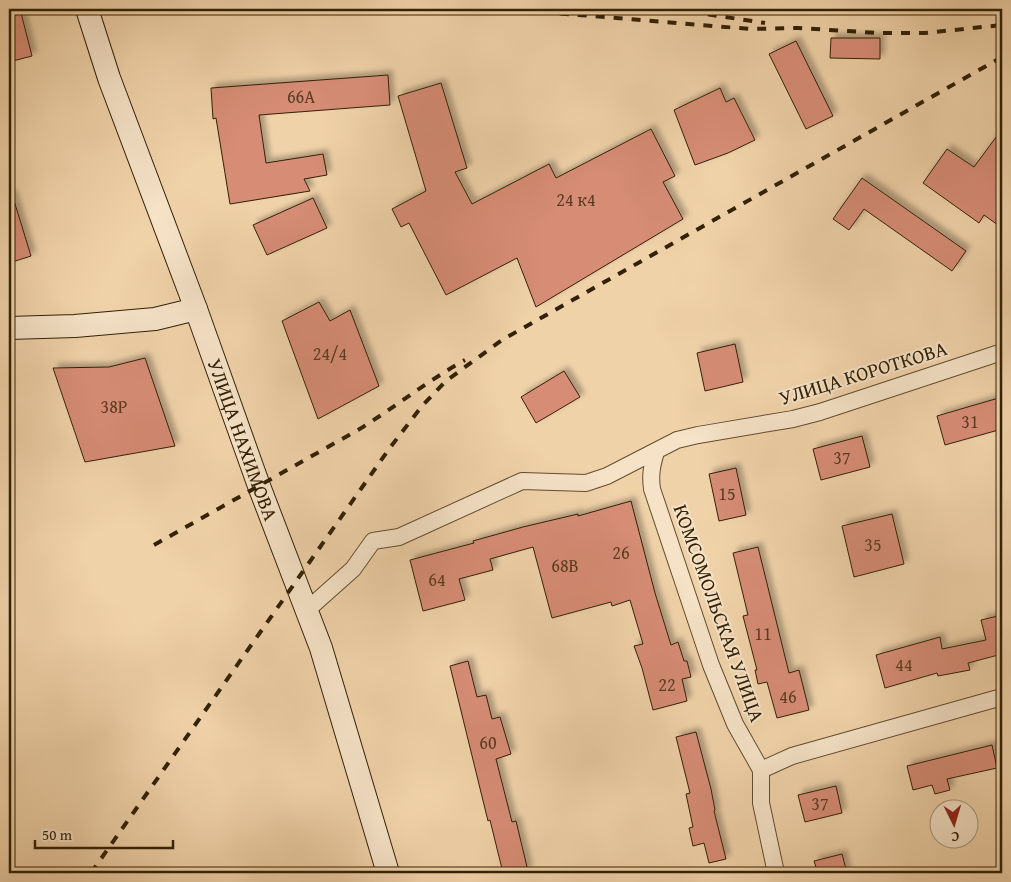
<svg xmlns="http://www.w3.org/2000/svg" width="1011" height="882" viewBox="0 0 1011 882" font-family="'Gentium Book Plus',serif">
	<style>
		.building { fill: #d68c74; stroke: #322106; filter: url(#shadow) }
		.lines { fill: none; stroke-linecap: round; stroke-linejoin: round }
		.street-casing { stroke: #624d2f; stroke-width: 18 }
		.secondary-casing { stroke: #322106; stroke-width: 24 }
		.street { stroke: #f5e2c7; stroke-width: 16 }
		.secondary { stroke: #f5e2c7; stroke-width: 22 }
		.rail { stroke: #322106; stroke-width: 4; stroke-dasharray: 9 9; stroke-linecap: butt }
		.labels { text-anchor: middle; stroke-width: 4; stroke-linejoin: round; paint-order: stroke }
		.number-label { font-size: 18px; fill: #5b3c22 }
		.street-label { font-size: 20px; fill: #322106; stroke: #f5e2c7 }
	</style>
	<defs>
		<filter id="shadow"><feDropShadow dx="4.5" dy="-4.5" stdDeviation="2.5" flood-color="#0004"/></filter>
	</defs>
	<rect width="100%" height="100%" fill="#f0d2a9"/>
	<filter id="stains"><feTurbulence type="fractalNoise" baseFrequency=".004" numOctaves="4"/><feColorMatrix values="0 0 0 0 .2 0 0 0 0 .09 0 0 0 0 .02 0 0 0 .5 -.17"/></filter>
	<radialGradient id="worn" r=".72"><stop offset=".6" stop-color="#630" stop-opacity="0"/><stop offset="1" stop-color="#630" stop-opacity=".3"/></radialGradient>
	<!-- building -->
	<path class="building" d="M9,9H20L32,56L9,62Z
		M831,38H880V59L830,58Z
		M796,41L833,116L806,129L769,54Z
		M388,75L390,105L259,115L266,163L323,154L327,175L304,179L310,191L230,204L216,118L213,119L211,88Z
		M441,83L467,168L455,172L472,204L549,164L556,178L651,129L675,176L663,182L683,219L536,307L517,258L446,295L409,223L401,227L392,209L426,191L398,96Z
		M720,88L726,102L734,98L755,140L728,153L695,165L674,110Z
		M1002,129V228L984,215L979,223L923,183L947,149L974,167Z
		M862,178L966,251L952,271L864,209L849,230L833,219Z
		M12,194L31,256L9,263V195Z
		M313,198L327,228L267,255L253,225Z
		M319,302L330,321L350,310L379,386L318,419L282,321Z
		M735,344L743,382L705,391L697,353Z
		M145,358L175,446L85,462L53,368L109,367Z
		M564,371L580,397L536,423L521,397Z
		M1002,397V429L945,445L937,416Z
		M862,436L870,467L821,480L813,449Z
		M736,468L746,515L719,521L709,474Z
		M631,501L655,593L671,645L678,642L684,661H687L691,677L682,679L687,701L653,710L642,668L634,646L643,644L630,600L612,606L611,602L552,618L533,547L490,559L493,570L459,579L465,600L423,611L410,560L474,543L473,541L523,527L578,514V516Z
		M892,514L904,564L854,577L842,526Z
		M758,547L789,673L799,670L809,710L777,718L767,682L758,684L755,670H757L743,616L748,615L733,553Z
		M998,616L1002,630V654L968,663L970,670L938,676L937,673L885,688L876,655L940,637L942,649L986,640L981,620Z
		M468,661L477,697L486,695L492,719L500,717L511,754L496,759L512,822L516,821L528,871L519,873H503L490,820L488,821L450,666Z
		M696,732L711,789L715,810L714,811L726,859L709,863L704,843L693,846L689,828L693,827L686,794L690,793L676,737Z
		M992,745L997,768L947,779L950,790L935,794L932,785L913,790L907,766Z
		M836,786L842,813L805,822L798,795Z
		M842,854L847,873H818L814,861Z"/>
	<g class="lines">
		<!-- street casing -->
		<g class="street-casing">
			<path id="street" d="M656,452C652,465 650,475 652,489L711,665L735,724L761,770V803L776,873
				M307,610L353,569L373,541L399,537L522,481L586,483L607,476L677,440L698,435L793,419L820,412L1002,352
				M761,770L792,756L1002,697"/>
		</g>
		<!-- secondary casing -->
		<g class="secondary-casing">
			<g id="secondary">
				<path id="s1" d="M87,9L109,78L196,309L259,486L321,648L388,873"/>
				<path d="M9,328L75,326L155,319L196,309"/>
			</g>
		</g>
		<!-- street -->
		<use href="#street" class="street"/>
		<!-- secondary -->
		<use href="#secondary" class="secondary"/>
		<!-- rail -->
		<path class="rail" d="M506,9L750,29L798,28L879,33H925L1002,25
			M654,9L692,12L765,23
			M154,545L358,430C394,408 427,381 465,360
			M91,873L389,449L422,406L446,381L502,340L1002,57"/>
	</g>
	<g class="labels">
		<!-- number labels -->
		<g class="number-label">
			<text x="301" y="103">66А</text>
			<text x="576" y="206">24 к4</text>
			<text x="330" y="360">24/4</text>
			<text x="114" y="413">38Р</text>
			<text x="970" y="428">31</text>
			<text x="842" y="464">37</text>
			<text x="727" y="500">15</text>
			<text x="873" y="551">35</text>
			<text x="621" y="559">26</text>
			<text x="565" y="572">68В</text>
			<text x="437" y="586">64</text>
			<text x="763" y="640">11</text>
			<text x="904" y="671">44</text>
			<text x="667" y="691">22</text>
			<text x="788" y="703">46</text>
			<text x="488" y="749">60</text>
			<text x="820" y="810">37</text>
		</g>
		<!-- street labels -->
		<g class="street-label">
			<text transform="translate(863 373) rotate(-17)" y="7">УЛИЦА КОРОТКОВА</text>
			<text dy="7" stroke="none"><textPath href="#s1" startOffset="458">УЛИЦА НАХИМОВА</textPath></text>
			<text transform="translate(719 613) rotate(70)" y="7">КОМСОМОЛЬСКАЯ УЛИЦА</text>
		</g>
	</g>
	<!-- margin -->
	<rect width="1011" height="882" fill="none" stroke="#f0d2a9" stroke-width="30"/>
	<rect x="10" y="10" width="991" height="862" fill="none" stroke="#322106" stroke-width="2.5"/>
	<rect x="15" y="15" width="981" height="852" fill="none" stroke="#322106"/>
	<!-- north arrow -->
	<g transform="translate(954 824) rotate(175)"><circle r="24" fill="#f5e2c7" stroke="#a7957a"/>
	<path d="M0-4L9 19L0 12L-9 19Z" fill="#8f2418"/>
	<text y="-8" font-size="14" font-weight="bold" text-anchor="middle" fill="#322106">С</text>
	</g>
	<!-- scale -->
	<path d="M35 840v8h138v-8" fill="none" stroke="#322106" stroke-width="2.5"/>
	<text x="42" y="840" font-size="15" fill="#322106" stroke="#f5e2c7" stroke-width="4" paint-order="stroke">50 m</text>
	<rect width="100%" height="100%" filter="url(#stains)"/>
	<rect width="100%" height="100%" fill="url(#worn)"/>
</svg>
